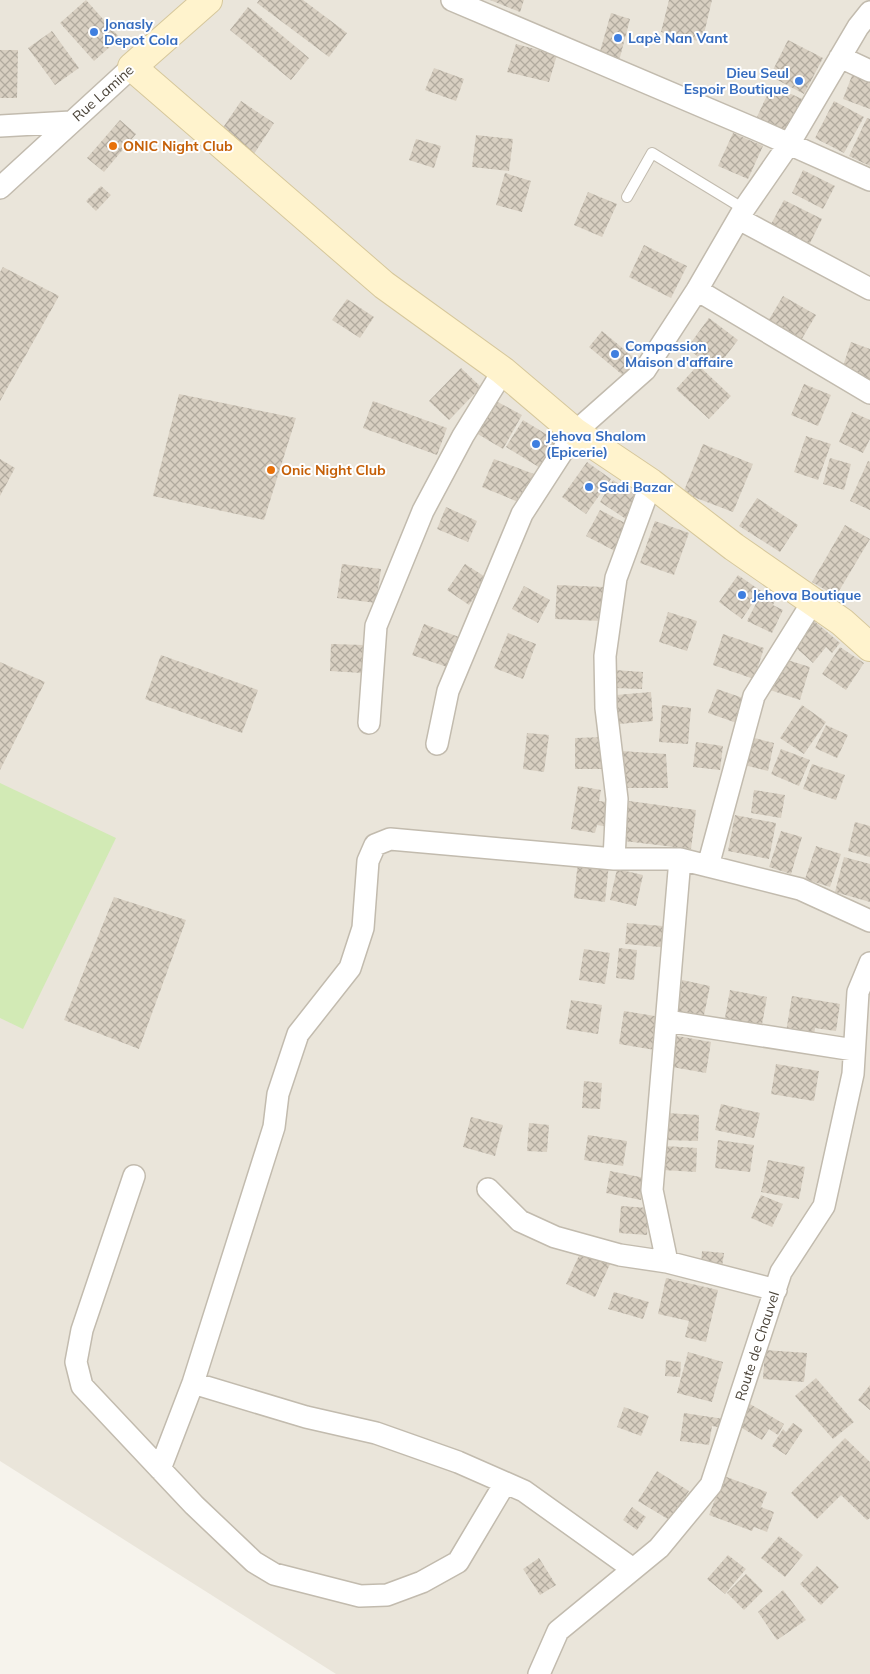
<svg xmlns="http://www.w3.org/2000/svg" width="870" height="1674" viewBox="0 0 870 1674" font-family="Mulish,sans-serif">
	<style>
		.residential { fill: #eae5da }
		.green { fill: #d2eab5 }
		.building { fill: url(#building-cross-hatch) }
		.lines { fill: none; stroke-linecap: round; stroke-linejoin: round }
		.lane-casing { stroke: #c2bbae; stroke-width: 12 }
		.street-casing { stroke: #c2bbae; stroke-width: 24 }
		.secondary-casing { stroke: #d6c79b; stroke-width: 30 }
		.lane { stroke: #fff; stroke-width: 10 }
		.street { stroke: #fff; stroke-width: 21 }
		.secondary { stroke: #fff3cd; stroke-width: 28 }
		.shop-dot { fill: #3f7fe0; stroke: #fff; stroke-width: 2 }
		.food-dot { fill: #e8710a; stroke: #fff; stroke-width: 2 }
		.labels { text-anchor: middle; stroke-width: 4; stroke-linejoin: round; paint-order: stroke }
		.shop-label { font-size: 14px; font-weight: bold; fill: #366cbe; stroke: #fff; text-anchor: start }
		.street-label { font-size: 14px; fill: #4b4439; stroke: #fff }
		.food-label { font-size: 14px; font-weight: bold; fill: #c56008; stroke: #fff; text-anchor: start }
	</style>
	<defs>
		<pattern id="building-cross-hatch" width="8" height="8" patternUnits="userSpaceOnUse" patternTransform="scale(1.25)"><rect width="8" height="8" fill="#d8cfc1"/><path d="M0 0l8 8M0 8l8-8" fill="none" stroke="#b1aa9e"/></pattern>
	</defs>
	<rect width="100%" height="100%" fill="#f6f3ec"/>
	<!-- residential -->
	<path class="residential" d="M0,0H870V1674H336L0,1461Z"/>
	<!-- green -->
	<path class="green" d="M0,783L116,838L23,1029L0,1018Z"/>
	<!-- building -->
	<path class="building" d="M86,0L120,38L94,61L60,23Z
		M259,0H303L347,33L329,57L257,3Z
		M490,0H524L520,12Z
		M669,0H712L702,42L661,32Z
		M248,7L309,58L291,80L230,30Z
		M611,13L630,19L619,61L599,55Z
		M52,31L79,68L55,85L28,48Z
		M788,40L823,58L804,94L770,76Z
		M516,44L557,55L549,82L507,72Z
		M0,50H18L17,98H0Z
		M434,68L464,79L456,101L425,90Z
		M853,73L870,80V109L843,99Z
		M772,85L802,99L784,137L754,123Z
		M241,101L274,123L254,154L220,132Z
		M834,101L864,117L844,153L815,138Z
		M867,118L870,119V166L849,156Z
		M120,120L136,134L104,172L87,158Z
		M733,133L763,146L748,179L718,166Z
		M476,135L513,139L509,171L472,167Z
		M416,139L441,146L434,168L409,160Z
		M803,170L835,186L823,209L792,193Z
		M505,173L531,181L522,212L496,205Z
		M101,186L111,195L96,211L86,201Z
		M588,192L617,204L602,237L574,225Z
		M784,200L822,219L808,247L769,228Z
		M644,245L687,266L671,298L629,277Z
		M3,267L59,296L0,401V272Z
		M783,296L816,315L800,342L767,323Z
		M347,299L374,317L360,338L332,320Z
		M709,318L738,340L715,370L687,348Z
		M602,331L638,361L625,377L589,347Z
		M851,342L870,349V382L841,372Z
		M698,365L731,396L709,419L676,389Z
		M461,368L481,387L449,420L429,401Z
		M804,384L831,395L818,426L791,415Z
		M179,394L296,418L264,520L153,496Z
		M494,400L522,415L503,449L476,433Z
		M373,401L447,428L437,455L363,428Z
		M852,412L870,420V439L863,453L839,442Z
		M523,420L559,442L542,469L506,447Z
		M806,436L831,444L818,480L794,472Z
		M703,444L753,464L733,512L683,493Z
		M830,458L851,464L844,490L823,484Z
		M0,459L15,468L0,496Z
		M494,459L534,474L523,504L482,487Z
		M868,461L870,462V510L850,501Z
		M587,462L611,479L586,514L562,497Z
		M613,480L640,498L626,519L600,502Z
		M757,498L798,525L780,552L739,526Z
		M446,507L477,521L468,542L437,529Z
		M600,510L629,525L615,551L586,536Z
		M655,521L689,533L674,575L640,563Z
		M845,525L870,539L836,596L812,582Z
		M342,564L381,569L376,603L337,598Z
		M465,564L487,578L469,605L447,590Z
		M738,575L761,591L742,619L719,602Z
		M557,585L604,587L602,621L555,619Z
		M524,586L550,600L538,623L512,609Z
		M762,592L776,598L773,605L783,610L772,633L747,621Z
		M668,612L697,621L687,651L659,642Z
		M813,620L840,643L832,653L826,647L813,663L792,644Z
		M424,624L459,637L447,667L412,655Z
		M508,633L536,644L523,679L494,668Z
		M723,634L764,648L754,679L713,665Z
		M331,644L364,645L362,673L330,671Z
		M840,647L864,663L846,690L822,674Z
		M161,655L258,690L242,733L145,699Z
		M781,658L810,667L800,700L770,690Z
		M0,662L45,682L0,770Z
		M615,670L643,672L642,689L614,688Z
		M717,689L746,699L737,723L708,713Z
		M651,692L653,721L619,724L616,695Z
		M662,705L691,708L688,744L659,742Z
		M802,705L826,722L804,754L780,738Z
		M826,725L848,735L837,758L815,748Z
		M527,733L549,735L544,772L523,769Z
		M747,736L774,743L768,771L740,764Z
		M604,737V769H575V738Z
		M696,742L723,746L720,770L693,767Z
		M781,749L810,760L799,786L771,774Z
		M621,751L666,754L668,788H621Z
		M812,764L845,775L836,800L803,789Z
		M578,786L601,790L599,801L613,803L609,827L597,825L595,833L571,829Z
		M754,790L785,795L781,818L751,813Z
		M629,801L696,810L691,849L624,841Z
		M735,815L776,823L769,859L728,851Z
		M855,822L870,826V857L848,851Z
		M781,831L802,837L791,874L769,867Z
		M816,846L841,854L830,887L805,879Z
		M844,857L870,864V902L835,892Z
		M578,861L609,864L605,902L574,898Z
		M617,869L643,875L636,906L610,900Z
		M114,897L186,920L139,1049L64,1020Z
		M627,923L663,926L661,947L625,944Z
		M619,948L637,950L634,980L616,978Z
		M584,949L610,953L605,984L579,980Z
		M682,980L710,986L703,1020L675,1015Z
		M730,990L767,997L761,1030L724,1023Z
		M792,996L840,1004L836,1031L815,1028L814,1036L786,1032Z
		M571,1000L602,1005L598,1034L566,1029Z
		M624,1011L661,1017L655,1050L619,1044Z
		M677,1036L711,1042L706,1073L672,1067Z
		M776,1064L819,1071L814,1101L771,1094Z
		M584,1081L602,1083L600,1109L582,1108Z
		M721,1104L760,1113L754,1138L715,1130Z
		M666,1113L699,1115L698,1141L665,1140Z
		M471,1117L503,1125L495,1156L463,1147Z
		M529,1123L549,1125L547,1152L527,1151Z
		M588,1135L627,1141L623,1166L584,1160Z
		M718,1140L754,1145L750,1172L715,1168Z
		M665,1146L697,1148L696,1172L663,1170Z
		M768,1160L805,1167L799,1199L761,1192Z
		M610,1171L645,1178L641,1200L606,1193Z
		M761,1195L783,1204L772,1227L751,1218Z
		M621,1206L649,1208L647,1235L619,1233Z
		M582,1249L611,1262L595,1297L566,1284Z
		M702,1251L724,1253L722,1267L701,1264Z
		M666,1278L718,1290L706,1342L685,1337L689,1321L658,1314Z
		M614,1292L649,1302L643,1319L608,1309Z
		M765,1350L807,1353L804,1382L763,1379Z
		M688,1352L723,1362L712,1402L677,1393Z
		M666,1360L681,1362L680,1377L665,1376Z
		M816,1378L854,1422L833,1439L795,1396Z
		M870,1385V1410L858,1400Z
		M750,1404L784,1424L778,1435L769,1429L762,1440L737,1425Z
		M624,1407L649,1416L641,1436L617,1427Z
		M684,1413L724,1419L723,1428L712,1426L709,1445L680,1441Z
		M793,1423L803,1430L786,1455L772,1446L783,1429L786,1432Z
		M845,1438L870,1462V1518L867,1520L841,1495L817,1519L791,1493Z
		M657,1471L689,1491L671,1521L638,1501Z
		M724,1476L767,1492L761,1507L774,1512L767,1532L754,1527L752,1531L709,1515Z
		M632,1507L646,1517L637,1530L623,1520Z
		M779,1536L803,1555L785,1577L761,1558Z
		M728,1555L746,1569L725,1594L707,1579Z
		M539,1558L556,1585L540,1595L523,1569Z
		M817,1566L839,1587L821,1605L800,1584Z
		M746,1574L763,1591L744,1610L727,1593Z
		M783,1590L806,1620L777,1640L758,1612Z"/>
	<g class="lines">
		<!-- lane casing -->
		<g class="lane-casing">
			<path id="lane" d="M627,197L652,153L744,209"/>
		</g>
		<!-- street casing -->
		<g class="street-casing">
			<path id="street" d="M452,0L760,131L870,180
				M840,57L870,71
				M0,126L71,122
				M0,188L132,67
				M739,219L870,289
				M697,290L870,393
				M369,723L376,626L423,511L463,436L503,371
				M437,744L448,691L522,514L575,432L645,370L697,290L744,209L789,144L858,27L870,12
				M614,859L617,799L606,708L605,656L616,578L651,483
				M708,866L754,696L812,603
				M667,1021L854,1050
				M134,1176L82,1330L76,1362L82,1386L194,1505L254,1562L274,1574L360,1596L387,1595L422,1582L458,1562L505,1483
				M488,1189L520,1221L555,1237L620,1255L667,1262L776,1290
				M667,1262L652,1190L680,859
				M193,1383L306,1417L376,1433L458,1462L524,1491L633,1569
				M160,1469L193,1383L274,1127L278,1094L298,1034L350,968L363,928L368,861L375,845L390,839L614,859H680L800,889L870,921
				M539,1674L558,1631L659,1548L711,1485L781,1272L824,1206L853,1074L858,992L870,963"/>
		</g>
		<!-- secondary casing -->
		<g class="secondary-casing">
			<path id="secondary" d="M208,0L132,67L384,285L503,371L575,432L651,483L734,547L842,622L870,647"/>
		</g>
		<!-- lane -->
		<use href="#lane" class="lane"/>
		<!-- street -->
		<use href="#street" class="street"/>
		<!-- secondary -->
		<use href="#secondary" class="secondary"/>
	</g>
	<!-- markers -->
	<g class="shop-dot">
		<circle cx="94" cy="32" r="5"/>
		<circle cx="618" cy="38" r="5"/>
		<circle cx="799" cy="81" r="5"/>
		<circle cx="615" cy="354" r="5"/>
		<circle cx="536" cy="444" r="5"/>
		<circle cx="589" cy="487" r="5"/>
		<circle cx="742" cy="595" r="5"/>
	</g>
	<g class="food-dot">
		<circle cx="113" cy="146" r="5"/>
		<circle cx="271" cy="470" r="5"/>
	</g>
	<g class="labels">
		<!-- shop labels -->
		<g class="shop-label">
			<text x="104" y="29">Jonasly<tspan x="104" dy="16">Depot Cola</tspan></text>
			<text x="628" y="43">Lapè Nan Vant</text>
			<text x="789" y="78" text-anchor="end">Dieu Seul<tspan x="789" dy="16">Espoir Boutique</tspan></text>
			<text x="625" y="351">Compassion<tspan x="625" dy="16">Maison d'affaire</tspan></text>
			<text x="546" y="441">Jehova Shalom<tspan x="546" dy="16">(Epicerie)</tspan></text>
			<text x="599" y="492">Sadi Bazar</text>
			<text x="752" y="600">Jehova Boutique</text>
		</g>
		<!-- street labels -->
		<g class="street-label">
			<text transform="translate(103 93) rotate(-42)" y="5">Rue Lamine</text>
			<text transform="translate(757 1346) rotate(-72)" y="5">Route de Chauvel</text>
		</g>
		<!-- food labels -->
		<g class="food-label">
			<text x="123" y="151">ONIC Night Club</text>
			<text x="281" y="475">Onic Night Club</text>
		</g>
	</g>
</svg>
